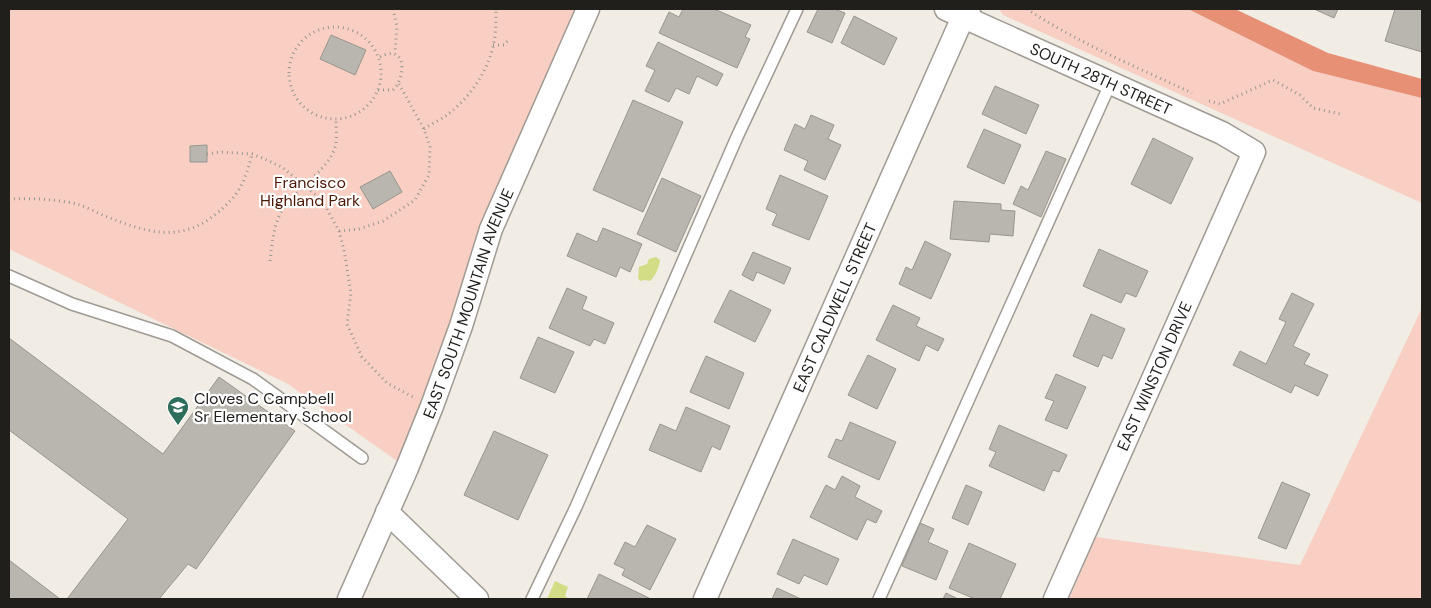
<svg xmlns="http://www.w3.org/2000/svg" width="1431" height="608" viewBox="0 0 1431 608" font-family="'DM Sans',sans-serif">
	<style>
		.green { fill: #f8cfc2 }
		.forest { fill: #e79076 }
		.water { fill: #d3dd85 }
		.building { fill: #b8b6ae; stroke: #98968e }
		.lines { fill: none; stroke-linecap: round; stroke-linejoin: round }
		.lane-casing { stroke: #9f9a94; stroke-width: 14 }
		.street-casing { stroke: #9f9a94; stroke-width: 25 }
		.path { stroke: #9a9690; stroke-width: 3; stroke-dasharray: 1 4; stroke-linecap: butt }
		.lane { stroke: #fff; stroke-width: 11 }
		.street { stroke: #fff; stroke-width: 22 }
		.labels { text-anchor: middle; stroke-width: 4.5; stroke-linejoin: round; paint-order: stroke }
		.street-label { font-size: 16px; fill: #211f1c; stroke: #fff }
		.park-label { font-size: 16px; fill: #4e1807; stroke: #fff }
		.poi-label { font-size: 16px; fill: #211f1c; stroke: #fff; text-anchor: start }
	</style>
	<rect width="100%" height="100%" fill="#f1ece4"/>
	<!-- green -->
	<path class="green" d="M9,9H588L407,468L288,384L9,249Z
		M999,9H1188L1313,71L1422,98V203L1003,15Z
		M1422,308V599H1069L1096,537L1300,565Z"/>
	<!-- forest -->
	<path class="forest" d="M1188,9H1235L1328,53L1422,79V98L1313,71Z"/>
	<!-- water -->
	<path class="water" d="M656,257L660,260C659,267 656,276 650,281L645,280L640,281L638,278L639,267L647,264L649,259Z
		M555,581L568,587L565,596L569,599H547Z"/>
	<!-- building -->
	<path class="building" d="M683,9H714L751,25L745,37L750,39L737,68L659,33L669,12L679,17Z
		M818,9H834L845,13L832,43L807,32Z
		M1314,9H1338L1334,18Z
		M1395,9H1422V52L1385,41Z
		M854,16L897,38L884,65L841,43Z
		M331,35L366,50L355,75L320,59Z
		M658,42L723,74L717,86L697,76L689,94L676,88L669,102L645,91L655,70L646,66Z
		M995,86L1039,105L1026,134L982,114Z
		M633,100L683,122L643,212L593,190Z
		M811,115L834,125L828,139L841,145L825,180L804,170L808,161L784,150L795,124L805,129Z
		M984,129L1021,145L1004,184L967,167Z
		M1153,138L1193,158L1171,204L1131,184Z
		M207,145V162H190V146Z
		M1046,151L1066,159L1041,217L1013,204L1021,186L1028,190Z
		M390,171L402,192L373,209L360,187Z
		M780,175L828,196L809,240L772,225L777,214L766,209Z
		M662,178L701,196L676,252L637,234Z
		M954,201L1001,204V210L1015,211L1013,236L990,234L989,242L950,239Z
		M603,228L642,244L630,272L620,267L616,277L567,256L577,233L597,242Z
		M925,241L951,254L931,299L899,284L906,267L912,270Z
		M1099,249L1148,271L1136,297L1126,293L1121,303L1083,286Z
		M753,252L791,268L784,284L757,272L753,281L742,275Z
		M567,288L587,297L582,309L614,323L605,344L594,339L590,346L549,328Z
		M730,290L771,310L755,342L714,322Z
		M1292,293L1314,304L1293,346L1310,354L1304,364L1328,375L1318,396L1295,385L1291,393L1233,365L1240,351L1266,364L1286,322L1279,319Z
		M893,305L920,318L916,326L944,339L938,351L926,345L919,361L876,340Z
		M1091,314L1125,329L1112,359L1103,355L1098,367L1073,356Z
		M538,337L574,352L555,393L520,378Z
		M9,338L163,454L219,377L295,431L196,569L188,564L159,599H67L128,519L9,430Z
		M868,355L896,369L877,409L848,395Z
		M706,356L744,373L729,409L690,392Z
		M1056,374L1086,387L1067,429L1045,420L1054,401L1045,398Z
		M686,407L730,426L720,450L712,446L701,472L649,450L660,424L676,431Z
		M850,422L896,442L879,480L828,457L836,439L842,441Z
		M999,425L1067,455L1059,472L1053,470L1044,491L989,466L996,452L989,449Z
		M494,431L548,455L518,520L464,495Z
		M842,476L860,486L855,497L882,511L876,523L867,519L857,540L810,517L826,485L835,490Z
		M1282,482L1310,494L1286,549L1258,538Z
		M966,485L982,492L968,525L952,518Z
		M920,523L934,529L928,542L948,551L936,580L902,566Z
		M647,525L676,539L650,590L622,575L625,569L614,564L625,542L635,547Z
		M793,539L839,559L827,585L804,575L799,584L777,574Z
		M969,543L1016,564L1000,599H975L949,588Z
		M9,560L60,599H9Z
		M599,574L649,598L648,599H587Z
		M777,588L801,599H772Z
		M946,593L958,599H943Z"/>
	<g class="lines">
		<!-- lane casing -->
		<g class="lane-casing">
			<path id="lane" d="M9,276L72,304L172,336L253,379L362,458
				M532,599L576,507L737,137L797,9
				M879,599L1111,82"/>
		</g>
		<!-- street casing -->
		<g class="street-casing">
			<g id="street">
				<path id="s1" d="M946,9L1222,133L1254,152L1055,599"/>
				<path d="M387,512L477,599"/>
				<path id="s2" d="M349,599L407,468L432,406L461,326L491,229L588,9"/>
				<path id="s3" d="M705,599L963,17L969,9"/>
			</g>
		</g>
		<!-- path -->
		<path class="path" d="M393,9L397,26L395,53
			M1027,9C1078,43 1137,67 1192,93
			M289 73a46 46 0 1 1 92 0a46 46 0 1 1-92 0Z
			M493,45H504L509,39
			M378,90H393C407,76 406,43 380,57
			M1209,101L1220,104L1273,80L1300,95L1313,108L1340,114
			M424,129C431,124 440,120 447,115C472,96 491,67 495,36C496,27 496,18 496,9
			M207,154L221,152L252,154L262,158L282,167L322,200L339,231L344,250L351,293L347,324L362,357L387,383L413,397
			M9,199C31,198 55,199 77,204C86,207 96,212 105,216C145,232 179,244 216,214C239,195 245,183 252,154
			M339,231L359,229L383,221L415,200L429,175L430,147L424,129L399,84
			M270,261C272,244 273,228 281,212C295,188 332,169 336,143C337,136 336,127 336,120"/>
		<!-- lane -->
		<use href="#lane" class="lane"/>
		<!-- street -->
		<use href="#street" class="street"/>
	</g>
	<!-- icons -->
	<defs>
		<g id="school-pin" transform="scale(1.125)"><path d="M0 17L-7.5 6A9.5 9.5 0 1 1 7.5 6Z" fill="#2d6d5b" stroke="#fff"/><path d="M0-5L7-2L0 1L-7-2ZM-4 1L0 2.5L4 1V4Q0 6-4 4Z" fill="#fff"/></g>
	</defs>
	<g fill-rule="evenodd">
		<use href="#school-pin" x="178" y="407"/>
	</g>
	<g class="labels">
		<!-- street labels -->
		<g class="street-label">
			<text dy="6" stroke="none"><textPath href="#s1" startOffset="170">SOUTH 28TH STREET</textPath></text>
			<text dy="6" stroke="none"><textPath href="#s2" startOffset="319">EAST SOUTH MOUNTAIN AVENUE</textPath></text>
			<text dy="6" stroke="none"><textPath href="#s3" startOffset="319">EAST CALDWELL STREET</textPath></text>
			<text transform="translate(1154 376) rotate(-66)" y="6">EAST WINSTON DRIVE</text>
		</g>
		<!-- park labels -->
		<g class="park-label">
			<text x="310" y="188">Francisco<tspan x="310" dy="18">Highland Park</tspan></text>
		</g>
		<!-- poi labels -->
		<g class="poi-label">
			<text x="194" y="404">Cloves C Campbell<tspan x="194" dy="18">Sr Elementary School</tspan></text>
		</g>
	</g>
	<!-- border -->
	<rect width="1431" height="608" fill="none" stroke="#211f1c" stroke-width="20"/>
</svg>
